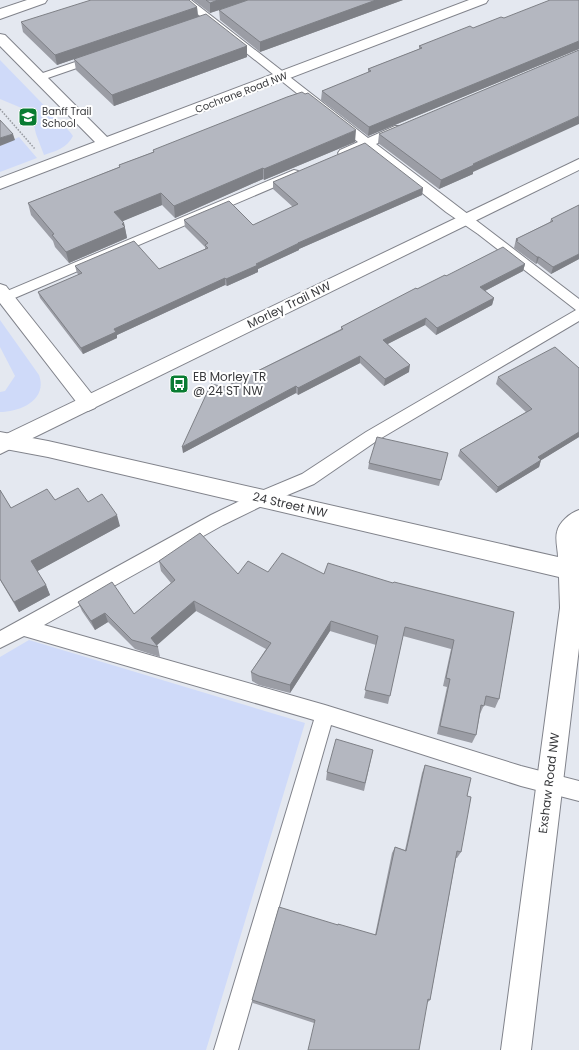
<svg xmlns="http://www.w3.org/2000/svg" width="579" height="1050" viewBox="0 0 579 1050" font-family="Poppins,sans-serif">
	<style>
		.green { fill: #cfdaf9 }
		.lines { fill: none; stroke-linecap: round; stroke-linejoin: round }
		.service-casing { stroke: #81838b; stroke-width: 2 }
		.minor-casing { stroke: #81838b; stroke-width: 2 }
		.tertiary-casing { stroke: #81838b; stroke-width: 2 }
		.path { stroke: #979aa0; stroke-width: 1.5; stroke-dasharray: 1.5 1.5; stroke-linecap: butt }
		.service { fill: #fff; fill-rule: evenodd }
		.minor { fill: #fff; fill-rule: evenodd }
		.tertiary { fill: #fff; fill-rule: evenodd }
		.wall { fill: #9b9da5 }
		.shaded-wall { fill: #7e8086 }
		.building { fill: #b4b7c0; stroke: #7e8086 }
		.labels { text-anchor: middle; stroke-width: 4; stroke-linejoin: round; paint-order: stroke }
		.far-street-label { font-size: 10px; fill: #38393c; stroke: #fff }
		.far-poi-label { font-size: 10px; fill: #38393c; stroke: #fff; text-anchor: start }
		.street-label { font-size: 12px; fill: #38393c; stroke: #fff }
		.poi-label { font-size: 12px; fill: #38393c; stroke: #fff; text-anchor: start }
	</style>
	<rect width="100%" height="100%" fill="#e4e8f0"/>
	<!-- green -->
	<path class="green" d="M0,60L70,132L73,136C67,148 56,151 44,155L36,134L32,117L24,109L0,99Z
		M19,137L37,158L0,172V146Z
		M0,320L39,375C48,400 20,412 0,412V392L5,391L15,376L0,347Z
		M29,640L305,723L206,1050H0V657Z"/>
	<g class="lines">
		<!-- service casing -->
		<g class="service-casing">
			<path id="service" d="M180,0H191L368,138L395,126H403L405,129L403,132L376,144L579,299V321L378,440L314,484L266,504L223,525L44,625L325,705L521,766L579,781V801L521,786L331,725L238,1050H214L314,720L24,636L0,648V631L211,515L254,494L302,474L366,432L576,310L478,234L446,212L366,148L348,156H340L338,153L340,150L358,142Z
				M96,55L100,56L102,58L100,60L42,80L38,81L32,78L34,76Z
				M294,170L298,171L300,174L298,177L10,300L5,302L0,300V294Z"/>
		</g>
		<!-- minor casing -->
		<g class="minor-casing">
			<path id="minor" d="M27,0H47L45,3L0,19V9Z
				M469,0H488L486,3L0,189V178L95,142L0,46V34L5,35L107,137Z
				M0,284L6,286L95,398L98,403L95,408L88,411L81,408L0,303Z
				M0,432L48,441L558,557C558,550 555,539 557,532C559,522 570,513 579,510V648L531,1050H501L560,608L559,577L48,457L0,448Z"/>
		</g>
		<!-- tertiary casing -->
		<g class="tertiary-casing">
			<path id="tertiary" d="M579,159V170L0,454V437Z"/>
		</g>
		<!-- path -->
		<path class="path" d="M0,109L35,149"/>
		<!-- service -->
		<use href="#service" class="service"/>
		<!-- minor -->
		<use href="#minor" class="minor"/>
		<!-- tertiary -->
		<use href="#tertiary" class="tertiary"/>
	</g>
	<!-- wall -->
	<path class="wall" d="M193,0H403L260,52L220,20L219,10L229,7L210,13Z
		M579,0V49L368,136L321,100L322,91L368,73V69L419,49V46L473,28L504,18Z
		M197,7L198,17L247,46V57L114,106L76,70L74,59L57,65L23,32L21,22Z
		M379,134L473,172V174L439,189L378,143Z
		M355,142L264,180L263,179L175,218L162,205L122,221L124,223L127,238L69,263L55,247L53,241L31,215L28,203L119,167V165L153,152V150Z
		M273,182L423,188L422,195L299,249V250L258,269V272L227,286L225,285L117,335V338L83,354L40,298L38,292L79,275L77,273L75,266L159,269L205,249V247L185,227L184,220L253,225L293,207L273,189Z
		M579,205V259L551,274L537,263L536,264L514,248L516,239L550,222L551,219Z
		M525,264L523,271L485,291L494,298L492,305L436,335L425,325L387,344L409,372L384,386L360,363L298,395L296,393L183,453L225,387L341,329V327L417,289L446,276Z
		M579,368V437L541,460L539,467L496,493L458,456L460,450L526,412L496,384L498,377Z
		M448,453L439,486L368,469L369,463Z
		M0,490L11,508L55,500L88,502L120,526L37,571L46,585L50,595L19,612L0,580Z
		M159,561L238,574L268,572L324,574L393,583L514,612L499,699L495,708L484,705L480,714L476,735L472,743L437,734L447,687L443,686L451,649L403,636L388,704L364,698L376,645L330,631L290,693L259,685L252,681L251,672L266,649L196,611L156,645L158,647L160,657L135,649L108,622L95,630L82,611L78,602L134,614L171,583L161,571Z
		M373,750L364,791L326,780L327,772Z
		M425,765L467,796L461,852L457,858H456L430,1000L428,1002L314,1023L253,1003L252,1000L338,925L375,935L392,853L395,847L405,850L422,773Z"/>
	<!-- shaded-wall -->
	<path class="shaded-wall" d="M218,0H248L210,13V3Z
		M376,0H403L260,52V42Z
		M197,7L198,17L57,65L55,55Z
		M579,41V49L368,136L369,127Z
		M247,46V57L114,106L112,95Z
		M579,116V124L473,172V174L439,189L441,180L473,164Z
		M356,130L355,142L264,180V169Z
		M13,134L15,140L0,146V138Z
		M263,168V179L175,218L174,206Z
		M423,188L422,195L299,249V250L258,269V272L227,286L226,279L298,243Z
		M161,193L162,205L116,224L114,212Z
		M124,223L127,238L69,263L66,252Z
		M579,254V259L551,274L553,267Z
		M537,257H539L537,263L536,264Z
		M525,264L523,271L479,294L480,287Z
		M225,278V285L117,335V338L83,354L81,348L114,329Z
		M494,298L492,305L436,335L437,328Z
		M426,318L425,325L382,347L383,340Z
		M360,356V363L298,395V388Z
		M410,365L409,372L384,386L385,379Z
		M296,386V393L183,453L182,447Z
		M579,432V437L535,464L538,457Z
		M541,460L539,467L496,493L498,487Z
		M117,515L120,526L36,572L31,561Z
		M46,585L50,595L19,612L14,602Z
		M194,601L196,611L155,647L151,638Z
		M105,613L108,622L95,630L91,621Z
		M331,621L330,631L290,693V685Z"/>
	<!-- building -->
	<path class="building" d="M91,0H189L197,7L55,55L21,22Z
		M206,0H218L210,3Z
		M248,0H376L260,42L219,10Z
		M550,0H579V41L369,127L322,91L371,71L368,69L422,48L419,46L470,26L473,28L501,17L504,18Z
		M206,14L247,46L112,95L74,59Z
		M579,50V116L473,164L474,165L441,180L379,134Z
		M302,92L305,94L308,93L356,130L264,169L263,168L174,206L161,193L114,212L124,223L122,224L125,227L66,252L52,235L54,234L28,203L120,167L119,165L154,152L153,150L287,97Z
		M0,120L13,134L0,138Z
		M365,143L423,188L298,243H299L256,264L258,265L226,279L225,278L114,329L116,332L81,348L38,292L82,273L75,266L134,241L159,269L208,248L205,245L208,243L184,220L229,201L253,225L298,204L273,182Z
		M579,205V254L553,267L539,257H537L516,241L518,240L516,239L553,221L551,219Z
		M503,247L525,264L480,287L494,298L437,328L426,318L383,340L410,365L385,379L360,356L298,388L296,386L182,447L211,384L225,387L343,329L341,327L416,288L417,289L445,275L446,276Z
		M555,347L579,368V432L538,457L541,460L498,487L460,450L532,409L498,377Z
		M377,437L448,453L441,480L369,463Z
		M78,488L88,502L102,494L117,515L31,561L46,585L14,602L0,579V490L11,508L47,489L55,500Z
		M200,533L238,574L248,561L268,572L282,553L324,574L328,563L393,583L394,582L514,612L499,699L486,696L484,706L481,705L476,735L440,726L450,679L446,678L454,640L405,627L390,696L365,690L378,636L331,621L290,685L259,676L251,672L271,643L194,601L151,638L158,647L132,640L105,613L91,621L78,602L112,582L134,614L175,580L159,561Z
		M336,739L373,750L365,783L327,772Z
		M425,765L471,778L467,796L471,797L461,852L457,851L430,1000L428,999L419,1050H308L315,1020L252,1000L279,907L338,925V924L376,935L395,847L406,851Z"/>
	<!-- icons -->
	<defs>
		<g id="school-square" transform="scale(1)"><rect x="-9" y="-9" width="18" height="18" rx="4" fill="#097c32" stroke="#fff"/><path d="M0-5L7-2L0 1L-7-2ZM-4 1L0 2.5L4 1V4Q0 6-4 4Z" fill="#fff"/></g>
		<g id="bus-square" transform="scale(1)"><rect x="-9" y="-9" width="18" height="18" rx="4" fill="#097c32" stroke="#fff"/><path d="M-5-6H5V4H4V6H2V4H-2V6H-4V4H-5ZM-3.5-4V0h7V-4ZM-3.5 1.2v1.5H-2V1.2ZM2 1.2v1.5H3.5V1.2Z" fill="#fff"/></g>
	</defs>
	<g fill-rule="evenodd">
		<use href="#school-square" x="28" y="117"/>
		<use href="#bus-square" x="179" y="384"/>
	</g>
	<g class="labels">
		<!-- far-street labels -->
		<g class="far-street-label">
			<text transform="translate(241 92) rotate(-21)" y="4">Cochrane Road NW</text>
		</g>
		<!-- far-poi labels -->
		<g class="far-poi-label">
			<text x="42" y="115">Banff Trail<tspan x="42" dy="12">School</tspan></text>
		</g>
		<!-- street labels -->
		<g class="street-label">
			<text transform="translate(289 305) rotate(-26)" y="4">Morley Trail NW</text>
			<text transform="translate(290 505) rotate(13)" y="4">24 Street NW</text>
			<text transform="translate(549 783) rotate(-83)" y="4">Exshaw Road NW</text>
		</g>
		<!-- poi labels -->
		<g class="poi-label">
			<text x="193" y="381">EB Morley TR<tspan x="193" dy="14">@ 24 ST NW</tspan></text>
		</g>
	</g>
</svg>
